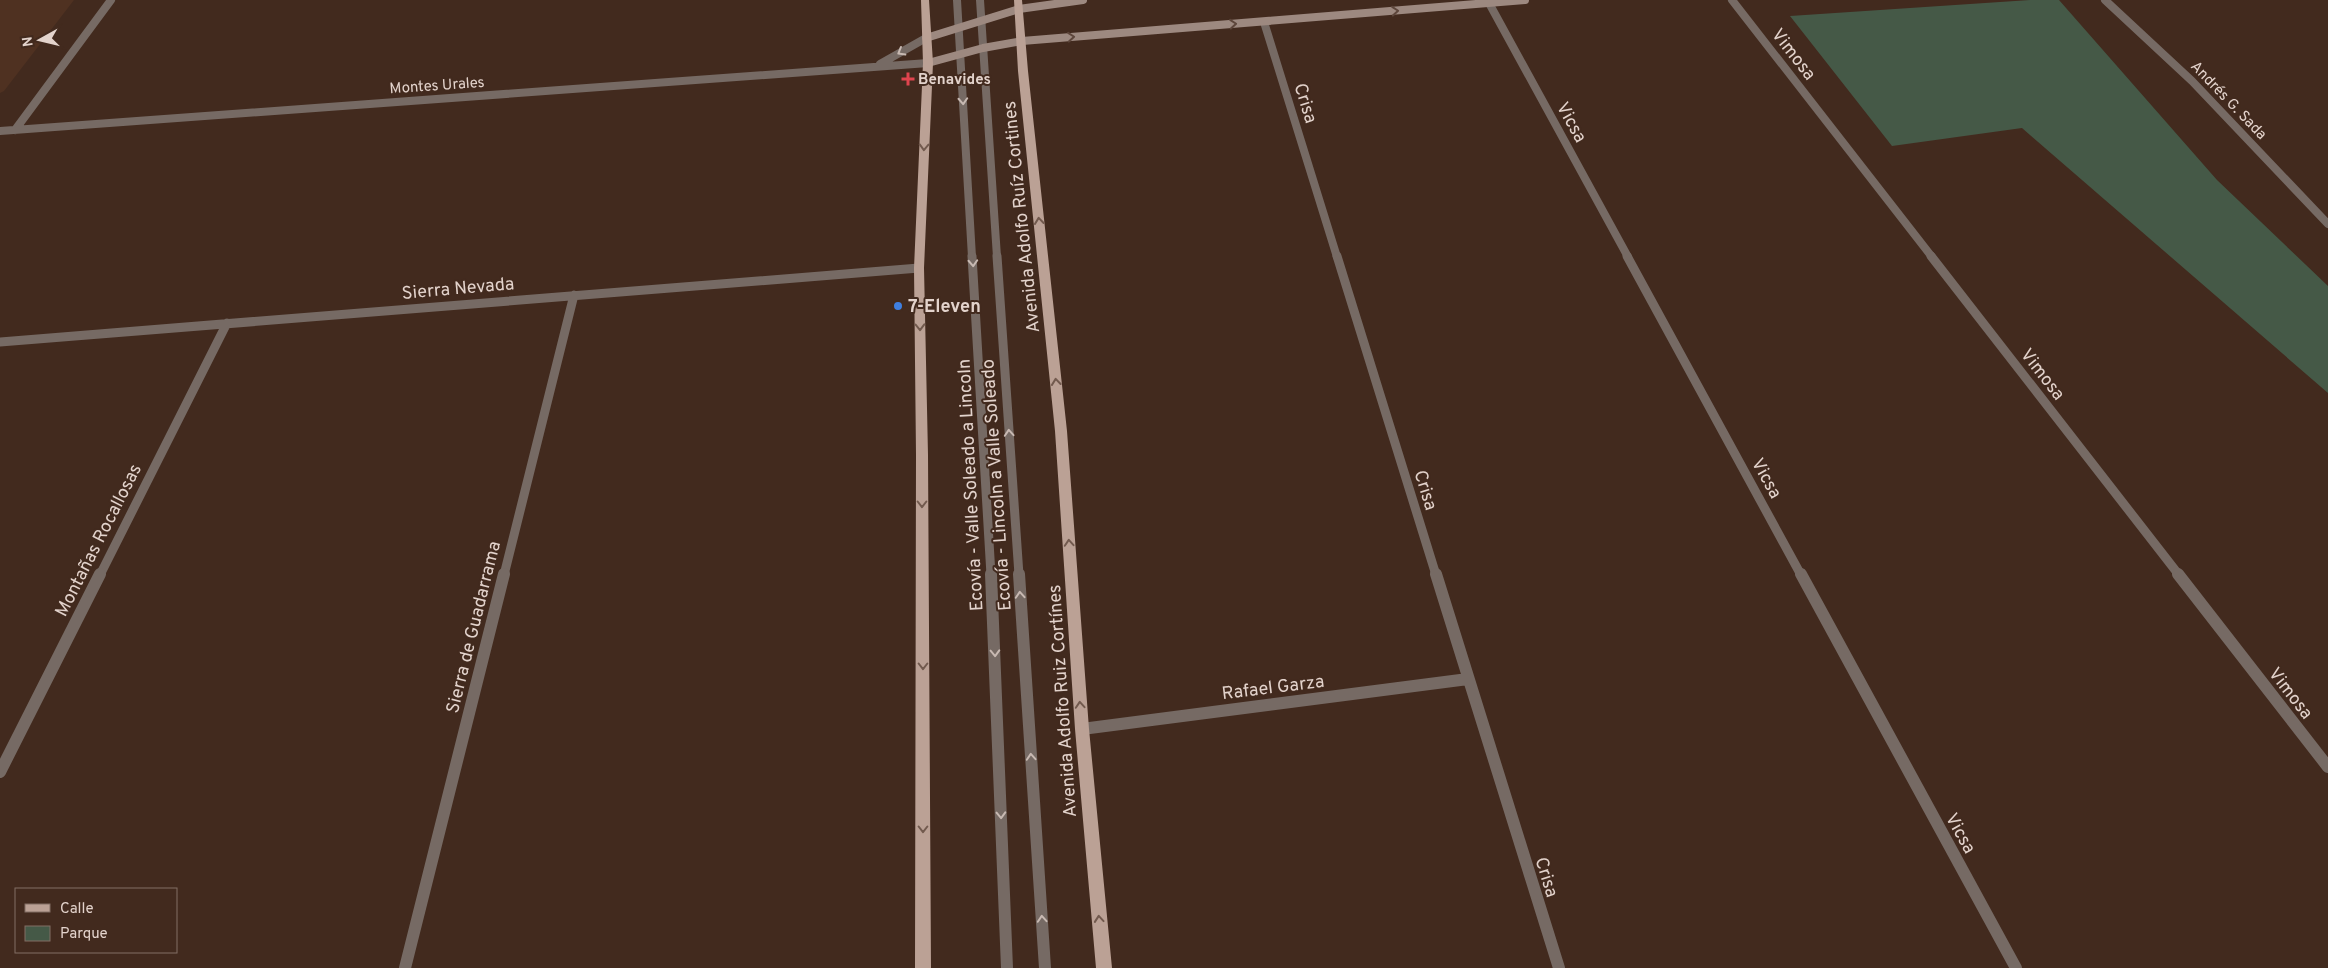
<svg xmlns="http://www.w3.org/2000/svg" width="2328" height="968" viewBox="0 0 2328 968" font-family="Overpass,sans-serif">
	<style>
		.built { fill: #4f3121 }
		.green { fill: #455947 }
		.lines { fill: none; stroke-linecap: round; stroke-linejoin: round }
		.service-far2 { stroke: #766a64; stroke-width: 8 }
		.service-far1 { stroke: #766a64; stroke-width: 9 }
		.service { stroke: #766a64; stroke-width: 12 }
		.minor-far2 { stroke: #766a64; stroke-width: 8 }
		.minor-far1 { stroke: #766a64; stroke-width: 9 }
		.minor { stroke: #766a64; stroke-width: 12 }
		.secondary { stroke: #9d8980; stroke-width: 8 }
		.primary { fill: #bba195; fill-rule: evenodd }
		.oneway { stroke: #5d463b }
		.oneway2 { stroke: #c8b9b2 }
		.oneway3 { stroke: #725a4e }
		.health-dot { fill: #e0444e; stroke: #422a1e; stroke-width: 2 }
		.shop-dot { fill: #3f7fe0; stroke: #422a1e; stroke-width: 2 }
		.labels { text-anchor: middle; stroke-width: 4; stroke-linejoin: round; paint-order: stroke }
		.far-poi-label { font-size: 15px; font-weight: bold; fill: #e3d3cc; stroke: #422a1e; text-anchor: start }
		.far-street-label { font-size: 15px; fill: #e3d3cc; stroke: #422a1e }
		.street-label { font-size: 18px; fill: #e3d3cc; stroke: #422a1e }
		.poi-label { font-size: 18px; font-weight: bold; fill: #e3d3cc; stroke: #422a1e; text-anchor: start }
	</style>
	<rect width="100%" height="100%" fill="#422a1e"/>
	<!-- built -->
	<path class="built" d="M0,0H74L4,91L0,93Z"/>
	<!-- green -->
	<path class="green" d="M2030,0H2059L2217,180L2328,286V393L2022,128L1892,146L1790,16Z"/>
	<g class="lines">
		<!-- service-far2 -->
		<path class="service-far2" d="M957,0L972,257
			M980,0L997,257"/>
		<!-- service-far1 -->
		<path class="service-far1" d="M972,256L991,575
			M997,256L1019,575"/>
		<!-- service -->
		<path class="service" d="M991,574L1007,968
			M1019,574L1045,968"/>
		<!-- minor-far2 -->
		<path class="minor-far2" d="M1732,0L1932,257
			M2105,0L2192,81L2328,224
			M1489,3L1628,257
			M1264,22L1337,257
			M880,64L926,38
			M15,130L111,0
			M0,131L928,63"/>
		<!-- minor-far1 -->
		<path class="minor-far1" d="M1337,256L1436,575
			M1627,256L1801,575
			M1931,256L2179,575
			M0,342L919,268
			M100,575L227,323
			M504,575L574,295"/>
		<!-- minor -->
		<path class="minor" d="M1436,574L1559,968
			M1801,574L2016,968
			M2178,574L2328,767
			M1082,729L1468,679
			M0,772L100,574
			M405,968L504,574"/>
		<!-- secondary -->
		<path class="secondary" d="M926,38L1019,9L1083,0
			M928,63L983,48L1022,41L1525,0"/>
		<!-- primary -->
		<path class="primary" d="M921,0H929L933,63L924,268L928,455L931,968H915L916,455L914,268L923,63Z
			M1014,0H1022L1028,71L1067,431L1089,729L1112,968H1096L1075,729L1055,431L1018,71Z"/>
	</g>
	<!-- one-way arrows -->
	<defs><path id="oneway-chevron" d="M-2-3.5L2.5 0L-2 3.5" fill="none" stroke-width="1.6" stroke-linecap="round" stroke-linejoin="round" transform="scale(1.25)"/></defs>
	<g class="oneway">
		<use href="#oneway-chevron" transform="translate(1395 11) rotate(-5)"/>
		<use href="#oneway-chevron" transform="translate(1233 24) rotate(-5)"/>
		<use href="#oneway-chevron" transform="translate(1071 37) rotate(-5)"/>
	</g>
	<g class="oneway2">
		<use href="#oneway-chevron" transform="translate(901 52) rotate(150)"/>
		<use href="#oneway-chevron" transform="translate(963 101) rotate(87)"/>
		<use href="#oneway-chevron" transform="translate(973 263) rotate(87)"/>
		<use href="#oneway-chevron" transform="translate(1009 433) rotate(-94)"/>
		<use href="#oneway-chevron" transform="translate(1020 595) rotate(-94)"/>
		<use href="#oneway-chevron" transform="translate(995 653) rotate(88)"/>
		<use href="#oneway-chevron" transform="translate(1031 757) rotate(-94)"/>
		<use href="#oneway-chevron" transform="translate(1001 815) rotate(88)"/>
		<use href="#oneway-chevron" transform="translate(1042 919) rotate(-94)"/>
	</g>
	<g class="oneway3">
		<use href="#oneway-chevron" transform="translate(924 147) rotate(92)"/>
		<use href="#oneway-chevron" transform="translate(1039 221) rotate(-96)"/>
		<use href="#oneway-chevron" transform="translate(920 327) rotate(89)"/>
		<use href="#oneway-chevron" transform="translate(1056 382) rotate(-96)"/>
		<use href="#oneway-chevron" transform="translate(922 504) rotate(90)"/>
		<use href="#oneway-chevron" transform="translate(1069 543) rotate(-94)"/>
		<use href="#oneway-chevron" transform="translate(923 666) rotate(90)"/>
		<use href="#oneway-chevron" transform="translate(1080 705) rotate(-94)"/>
		<use href="#oneway-chevron" transform="translate(923 829) rotate(90)"/>
		<use href="#oneway-chevron" transform="translate(1099 919) rotate(-95)"/>
	</g>
	<!-- markers -->
	<path class="health-dot" d="M905.5 71.5h5v5h5v5h-5v5h-5v-5h-5v-5h5z"/>
	<circle class="shop-dot" cx="898" cy="306" r="5"/>
	<g class="labels">
		<!-- far-poi labels -->
		<g class="far-poi-label">
			<text x="918" y="84">Benavides</text>
		</g>
		<!-- far-street labels -->
		<g class="far-street-label">
			<text transform="translate(437 85) rotate(-4)" y="5">Montes Urales</text>
			<text transform="translate(2229 100) rotate(46)" y="5">Andrés G. Sada</text>
		</g>
		<!-- street labels -->
		<g class="street-label">
			<text transform="translate(1794 54) rotate(52)" y="6">Vimosa</text>
			<text transform="translate(1306 103) rotate(73)" y="6">Crisa</text>
			<text transform="translate(1572 122) rotate(61)" y="6">Vicsa</text>
			<text transform="translate(1021 217) rotate(-96)" y="6">Avenida Adolfo Ruíz Cortines</text>
			<text transform="translate(458 288) rotate(-5)" y="6">Sierra Nevada</text>
			<text transform="translate(2043 374) rotate(52)" y="6">Vimosa</text>
			<text transform="translate(1767 478) rotate(61)" y="6">Vicsa</text>
			<text transform="translate(970 485) rotate(-93)" y="6">Ecovía - Valle Soleado a Lincoln</text>
			<text transform="translate(996 485) rotate(-94)" y="6">Ecovía - Lincoln a Valle Soleado</text>
			<text transform="translate(1426 490) rotate(73)" y="6">Crisa</text>
			<text transform="translate(98 540) rotate(-63)" y="6">Montañas Rocallosas</text>
			<text transform="translate(473 627) rotate(-76)" y="6">Sierra de Guadarrama</text>
			<text transform="translate(1273 687) rotate(-7)" y="6">Rafael Garza</text>
			<text transform="translate(2291 693) rotate(52)" y="6">Vimosa</text>
			<text transform="translate(1062 701) rotate(-94)" y="6">Avenida Adolfo Ruiz Cortínes</text>
			<text transform="translate(1961 833) rotate(61)" y="6">Vicsa</text>
			<text transform="translate(1547 877) rotate(73)" y="6">Crisa</text>
		</g>
		<!-- poi labels -->
		<g class="poi-label">
			<text x="908" y="312">7-Eleven</text>
		</g>
	</g>
	<!-- legend -->
	<rect x="15" y="888" width="162" height="65" fill="#422a1e" stroke="#826e64"/>
	<rect x="25" y="904" width="25" height="8" fill="#bba195" stroke="#826e64"/>
	<text x="60" y="913" font-size="15" fill="#e3d3cc">Calle</text>
	<rect x="25" y="926" width="25" height="15" fill="#455947" stroke="#826e64"/>
	<text x="60" y="938" font-size="15" fill="#e3d3cc">Parque</text>
	<!-- north arrow -->
	<g transform="translate(40 40) rotate(262)" stroke="#422a1e" stroke-width="4" paint-order="stroke">
	<path d="M0-4L9 19L0 12L-9 19Z" fill="#e3d3cc"/>
	<text y="-8" font-size="14" font-weight="bold" text-anchor="middle" fill="#e3d3cc">N</text>
	</g>
</svg>
